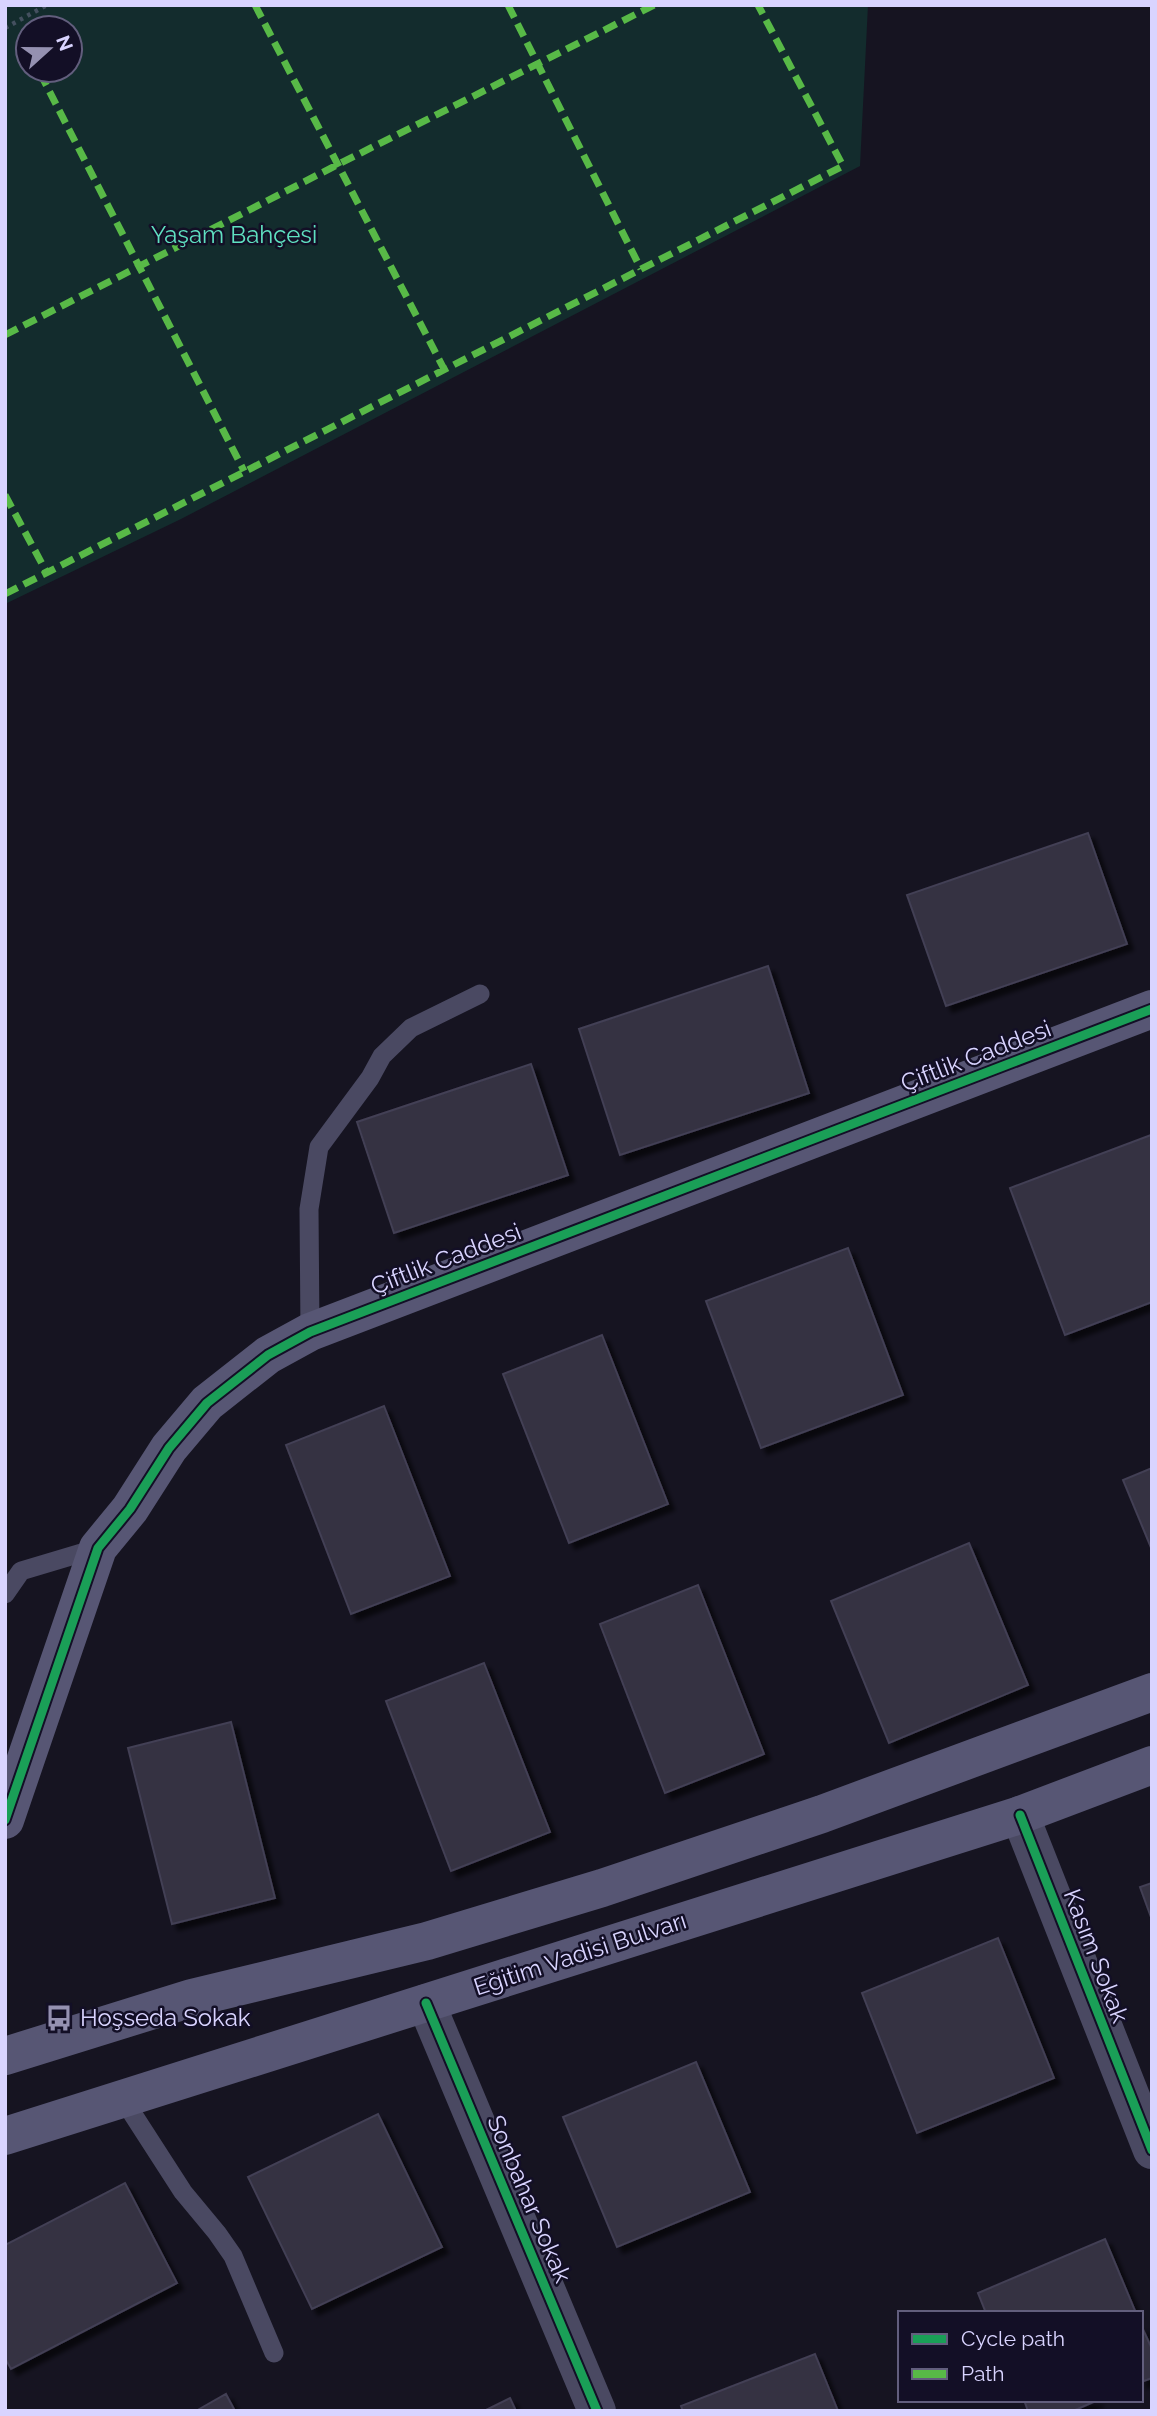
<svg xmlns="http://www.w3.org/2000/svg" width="1157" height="2416" viewBox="0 0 1157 2416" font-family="Raleway,sans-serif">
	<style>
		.green { fill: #132c2d; fill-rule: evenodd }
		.building { fill: #343243; stroke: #433f54; stroke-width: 2; filter: url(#shadow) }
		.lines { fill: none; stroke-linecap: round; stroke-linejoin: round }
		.path { stroke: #44505f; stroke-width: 4.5; stroke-dasharray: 3.5 5; stroke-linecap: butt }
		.lane { stroke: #4a4962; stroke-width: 19 }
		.street { stroke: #4a4962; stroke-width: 38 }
		.secondary { stroke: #575674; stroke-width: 38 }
		.quiet { stroke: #58b947; stroke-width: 7; stroke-dasharray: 14 7; stroke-linecap: butt }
		.cycleway-casing { stroke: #130f26; stroke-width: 13 }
		.cycleway { stroke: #1a9f57; stroke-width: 9 }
		.labels { text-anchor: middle; stroke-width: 5; stroke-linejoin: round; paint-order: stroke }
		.park-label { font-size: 24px; fill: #5fe0c0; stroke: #130f26 }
		.street-label { font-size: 24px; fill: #d9d4ff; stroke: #130f26 }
		.poi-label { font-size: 24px; fill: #d9d4ff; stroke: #130f26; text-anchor: start }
	</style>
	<defs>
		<filter id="shadow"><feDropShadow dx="6" dy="6" stdDeviation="2" flood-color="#0009"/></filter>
	</defs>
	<rect width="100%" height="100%" fill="#161421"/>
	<!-- green -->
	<path class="green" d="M5,5H868L860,166L181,519L5,604ZM28,28H70V70H28Z"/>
	<!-- building -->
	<path class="building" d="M1088,833L1127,944L946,1006L907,895Z
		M768,966L809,1093L620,1155L579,1029Z
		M531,1064L568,1175L394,1233L357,1122Z
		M1151,1135L1152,1302L1065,1335L1010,1188Z
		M848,1248L903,1395L761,1448L706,1301Z
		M602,1335L668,1504L569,1543L503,1374Z
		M384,1406L450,1576L351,1614L286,1445Z
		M1152,1468V1550L1123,1480Z
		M969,1543L1028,1685L889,1743L831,1601Z
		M698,1585L764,1754L665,1793L600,1624Z
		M484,1663L550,1832L451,1871L386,1701Z
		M231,1722L275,1898L172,1924L128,1748Z
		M1152,1883V1920L1140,1887Z
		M998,1938L1054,2078L917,2133L862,1993Z
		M696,2062L750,2192L617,2247L563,2117Z
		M378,2114L442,2247L312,2309L248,2177Z
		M125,2183L177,2283L11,2369L5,2358V2245Z
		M1105,2239L1136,2313H986L978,2293Z
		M1141,2325L1152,2349V2378L1141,2382Z
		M815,2354L838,2411H683L681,2406Z
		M226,2394L235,2411H196Z
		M510,2398L516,2411H484Z
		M1024,2400H1098L1073,2411H1028Z"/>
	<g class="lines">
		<!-- path -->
		<path class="path" d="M5,28L47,5"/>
		<!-- lane -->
		<path class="lane" d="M310,1332L309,1209L319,1147L370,1078L382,1056L411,1028L480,994
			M5,1594L21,1571L98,1548
			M123,2099L183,2192L217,2233L233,2256L274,2353"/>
		<!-- street -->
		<path class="street" d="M1020,1815L1152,2150
			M426,2003L597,2411"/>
		<!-- secondary -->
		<path class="secondary" d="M5,1820L98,1548L130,1509L169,1448L207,1403L268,1355L310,1332L1152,1009
			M5,2056L192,1998L427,1941L602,1888L822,1814L1152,1692
			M5,2136L1020,1815L1152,1765"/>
		<!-- quiet -->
		<path class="quiet" d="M255,5L444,369
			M508,5L641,269
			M40,73L244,471
			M5,335L337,165L654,5
			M5,495L47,573
			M5,594L843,166L758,5"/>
		<!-- cycleway casing -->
		<g class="cycleway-casing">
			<path id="cycleway" d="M1020,1815L1152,2150
				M5,1820L98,1548L130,1509L169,1448L207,1403L268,1355L310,1332L1152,1009
				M426,2003L597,2411"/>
		</g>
		<!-- cycleway -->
		<use href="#cycleway" class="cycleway"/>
	</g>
	<!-- icons -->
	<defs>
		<g id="bus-bare" transform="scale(2.1)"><path d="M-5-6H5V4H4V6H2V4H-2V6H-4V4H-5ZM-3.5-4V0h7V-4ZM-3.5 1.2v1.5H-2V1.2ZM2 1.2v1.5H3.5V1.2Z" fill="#9591b1" stroke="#130f26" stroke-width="2.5" paint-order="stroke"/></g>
	</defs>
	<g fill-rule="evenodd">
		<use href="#bus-bare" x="59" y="2018"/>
	</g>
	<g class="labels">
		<!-- park labels -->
		<g class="park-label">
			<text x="234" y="243">Yaşam Bahçesi</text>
		</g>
		<!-- street labels -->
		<g class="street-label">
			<text transform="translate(976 1056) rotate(-21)" y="8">Çiftlik Caddesi</text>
			<text transform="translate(446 1259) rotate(-21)" y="8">Çiftlik Caddesi</text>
			<text transform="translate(580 1954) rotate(-18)" y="8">Eğitim Vadisi Bulvarı</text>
			<text transform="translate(1096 1956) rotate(69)" y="8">Kasım Sokak</text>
			<text transform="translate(529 2199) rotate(67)" y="8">Sonbahar Sokak</text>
		</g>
		<!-- poi labels -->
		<g class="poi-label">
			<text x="80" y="2026">Hoşseda Sokak</text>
		</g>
	</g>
	<!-- border -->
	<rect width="1157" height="2416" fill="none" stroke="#d9d4ff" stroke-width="14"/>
	<!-- legend -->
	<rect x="898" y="2311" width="245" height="91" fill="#130f26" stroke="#625e7d" stroke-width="2"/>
	<rect x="912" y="2334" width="35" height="10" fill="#1a9f57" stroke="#625e7d" stroke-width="2"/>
	<text x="961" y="2346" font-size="21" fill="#d9d4ff">Cycle path</text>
	<rect x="912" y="2369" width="35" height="10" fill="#58b947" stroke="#625e7d" stroke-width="2"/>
	<text x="961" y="2381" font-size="21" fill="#d9d4ff">Path</text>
	<!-- north arrow -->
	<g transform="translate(49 49) rotate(69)"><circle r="33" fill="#130f26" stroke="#625e7d" stroke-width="2"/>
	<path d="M0-5L12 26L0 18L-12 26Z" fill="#9591b1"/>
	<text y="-10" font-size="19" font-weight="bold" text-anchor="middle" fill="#d9d4ff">N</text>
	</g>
</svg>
